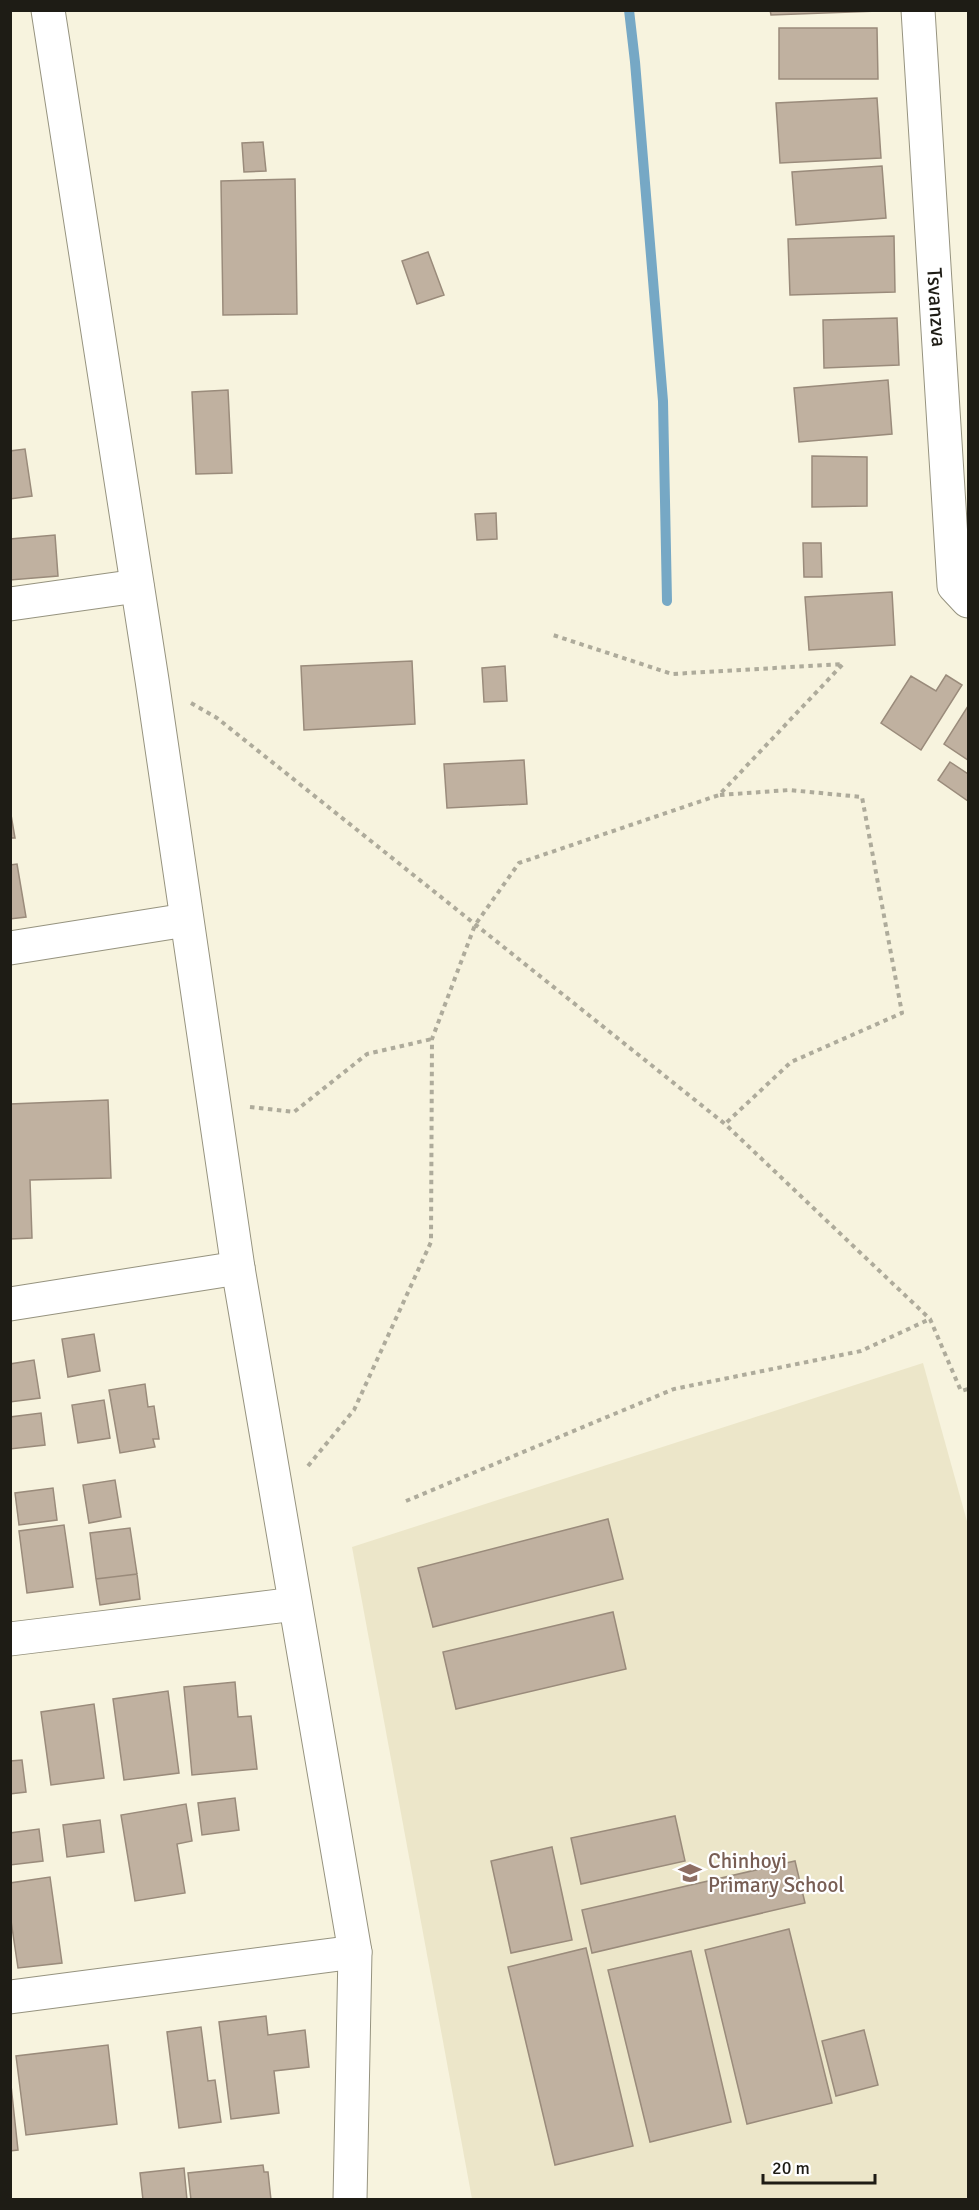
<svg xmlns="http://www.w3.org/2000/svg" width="979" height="2210" viewBox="0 0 979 2210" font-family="Signika,sans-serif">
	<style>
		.built { fill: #ece6c9 }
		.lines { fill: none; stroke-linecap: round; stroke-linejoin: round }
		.stream { stroke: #76a8c5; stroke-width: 10 }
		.building { fill: #c0b1a0; stroke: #9a8b7b; stroke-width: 1.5 }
		.minor-casing { stroke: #96937f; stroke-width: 35 }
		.tertiary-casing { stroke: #96937f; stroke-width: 35 }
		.path { stroke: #aeab9b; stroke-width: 4; stroke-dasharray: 4.5 4.5; stroke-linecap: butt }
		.minor { stroke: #fff; stroke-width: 33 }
		.tertiary { stroke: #fff; stroke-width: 33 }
		.labels { text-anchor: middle; stroke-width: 4.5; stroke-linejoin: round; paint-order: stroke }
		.street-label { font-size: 21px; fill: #1e1c15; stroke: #fff }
		.education-label { font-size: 21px; fill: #785e54; stroke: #fff; text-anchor: start }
	</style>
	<rect width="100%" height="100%" fill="#f7f3de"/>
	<!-- built -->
	<path class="built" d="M923,1363L968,1525V2199H472L352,1547Z"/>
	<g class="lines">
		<!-- stream -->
		<path class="stream" d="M629,10L635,62L663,401L667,601"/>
	</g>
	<!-- building -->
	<path class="building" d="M770,10H878V11L771,15Z
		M779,28H877L878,79H779Z
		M877,98L881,158L780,163L776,103Z
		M263,142L266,171L244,172L242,143Z
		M882,166L886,218L796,225L792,172Z
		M295,179L297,314L223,315L221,181Z
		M894,236L895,292L790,295L788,239Z
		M428,252L444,295L417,304L402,261Z
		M897,318L899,365L824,368L823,320Z
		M888,380L892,434L799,442L794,388Z
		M228,390L232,473L196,474L192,392Z
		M25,449L32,496L10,499V451Z
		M812,456L867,457V506L812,507Z
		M496,513L497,539L477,540L475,514Z
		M55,535L58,576L10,580V539Z
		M803,543H821L822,577H804Z
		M892,592L895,645L809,650L805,597Z
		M412,661L415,724L304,730L301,666Z
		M505,666L507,701L484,702L482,668Z
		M946,675L962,685L921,750L881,723L911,676L936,691Z
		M968,706V760L944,744Z
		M524,760L527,804L447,808L444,764Z
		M950,762L968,774V801L938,780Z
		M10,809L15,838H10Z
		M17,864L26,917L10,919V865Z
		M108,1100L111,1178L30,1180L32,1238L10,1239V1104Z
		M94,1334L100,1371L68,1377L62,1339Z
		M34,1360L40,1398L10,1402V1364Z
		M145,1384L148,1407L154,1406L159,1439H153L155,1447L120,1453L109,1390Z
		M104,1400L110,1438L78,1443L72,1405Z
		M41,1413L45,1445L10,1449V1417Z
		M115,1480L121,1517L89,1523L83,1485Z
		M53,1488L57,1520L19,1525L15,1493Z
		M608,1519L623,1579L433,1627L418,1568Z
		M64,1525L73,1587L27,1593L19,1531Z
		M130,1528L137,1574L96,1579L90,1533Z
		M137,1574L140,1599L100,1605L96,1579Z
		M613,1612L626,1669L456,1709L443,1652Z
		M235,1682L238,1717L251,1716L257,1769L192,1775L184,1687Z
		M168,1691L179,1773L124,1780L113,1699Z
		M94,1704L104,1778L51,1785L41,1712Z
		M22,1760L26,1792L10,1794V1761Z
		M235,1798L239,1830L202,1835L198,1803Z
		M186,1804L192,1841L177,1844L185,1893L135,1901L121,1815Z
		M675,1816L685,1861L581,1884L571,1838Z
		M100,1820L104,1852L67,1857L63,1825Z
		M39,1829L43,1861L10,1865V1833Z
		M552,1847L572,1940L511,1953L491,1861Z
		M795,1861L805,1903L592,1953L582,1910Z
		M50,1877L62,1963L18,1968L10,1914V1883Z
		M789,1929L832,2103L747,2124L705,1950Z
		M586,1948L633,2146L555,2165L508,1967Z
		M691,1951L731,2122L650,2142L608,1970Z
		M266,2016L268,2035L305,2030L309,2067L274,2071L279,2113L231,2119L219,2022Z
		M201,2027L208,2081L215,2080L221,2122L179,2128L167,2032Z
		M864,2030L878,2085L836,2096L822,2041Z
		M108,2045L117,2124L26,2135L16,2056Z
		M10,2076L18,2150L10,2151Z
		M263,2165L264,2172H268L271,2200H191L188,2173Z
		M184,2168L187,2200H143L140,2173Z"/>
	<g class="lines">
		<!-- minor casing -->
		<g class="minor-casing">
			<g id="minor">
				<path id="s1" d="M918,10L954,586L968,601"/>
				<path d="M10,604L137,586"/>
				<path d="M10,948L186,920"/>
				<path d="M10,1304L238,1268"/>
				<path d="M10,1639L295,1604"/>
				<path d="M10,1997L355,1952"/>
			</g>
		</g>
		<!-- tertiary casing -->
		<g class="tertiary-casing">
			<path id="tertiary" d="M48,10L152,680L238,1268L355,1952L350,2200"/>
		</g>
		<!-- path -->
		<path class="path" d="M191,703L217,718L725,1124L930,1319L961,1391L968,1389
			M720,795L789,790L862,797L902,1013L791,1062L725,1124
			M250,1107L294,1112L367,1054L432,1039
			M308,1466L354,1410L431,1242L432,1039L475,925L519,863L719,795L843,664L672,674L553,635
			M406,1501L674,1389L861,1351L930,1319"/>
		<!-- minor -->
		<use href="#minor" class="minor"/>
		<!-- tertiary -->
		<use href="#tertiary" class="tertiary"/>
	</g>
	<!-- icons -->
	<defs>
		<g id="school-bare" transform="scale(1.8)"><path d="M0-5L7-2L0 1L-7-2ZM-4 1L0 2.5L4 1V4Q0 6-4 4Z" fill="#8d6e63" stroke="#fff" stroke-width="2.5" paint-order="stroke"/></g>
	</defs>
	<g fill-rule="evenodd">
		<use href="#school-bare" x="690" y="1873"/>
	</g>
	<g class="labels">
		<!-- street labels -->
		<g class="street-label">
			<text dy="7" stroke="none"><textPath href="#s1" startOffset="298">Tsvanzva</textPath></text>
		</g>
		<!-- education labels -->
		<g class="education-label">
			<text x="708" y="1868">Chinhoyi<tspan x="708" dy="24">Primary School</tspan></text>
		</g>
	</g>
	<!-- border -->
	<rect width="979" height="2210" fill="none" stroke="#1e1c15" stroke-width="24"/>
	<!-- scale -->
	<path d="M763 2174v9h112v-9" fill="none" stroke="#1e1c15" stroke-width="3"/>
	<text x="772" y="2174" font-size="18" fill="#1e1c15" stroke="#ffffff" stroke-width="4.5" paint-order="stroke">20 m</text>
</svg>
